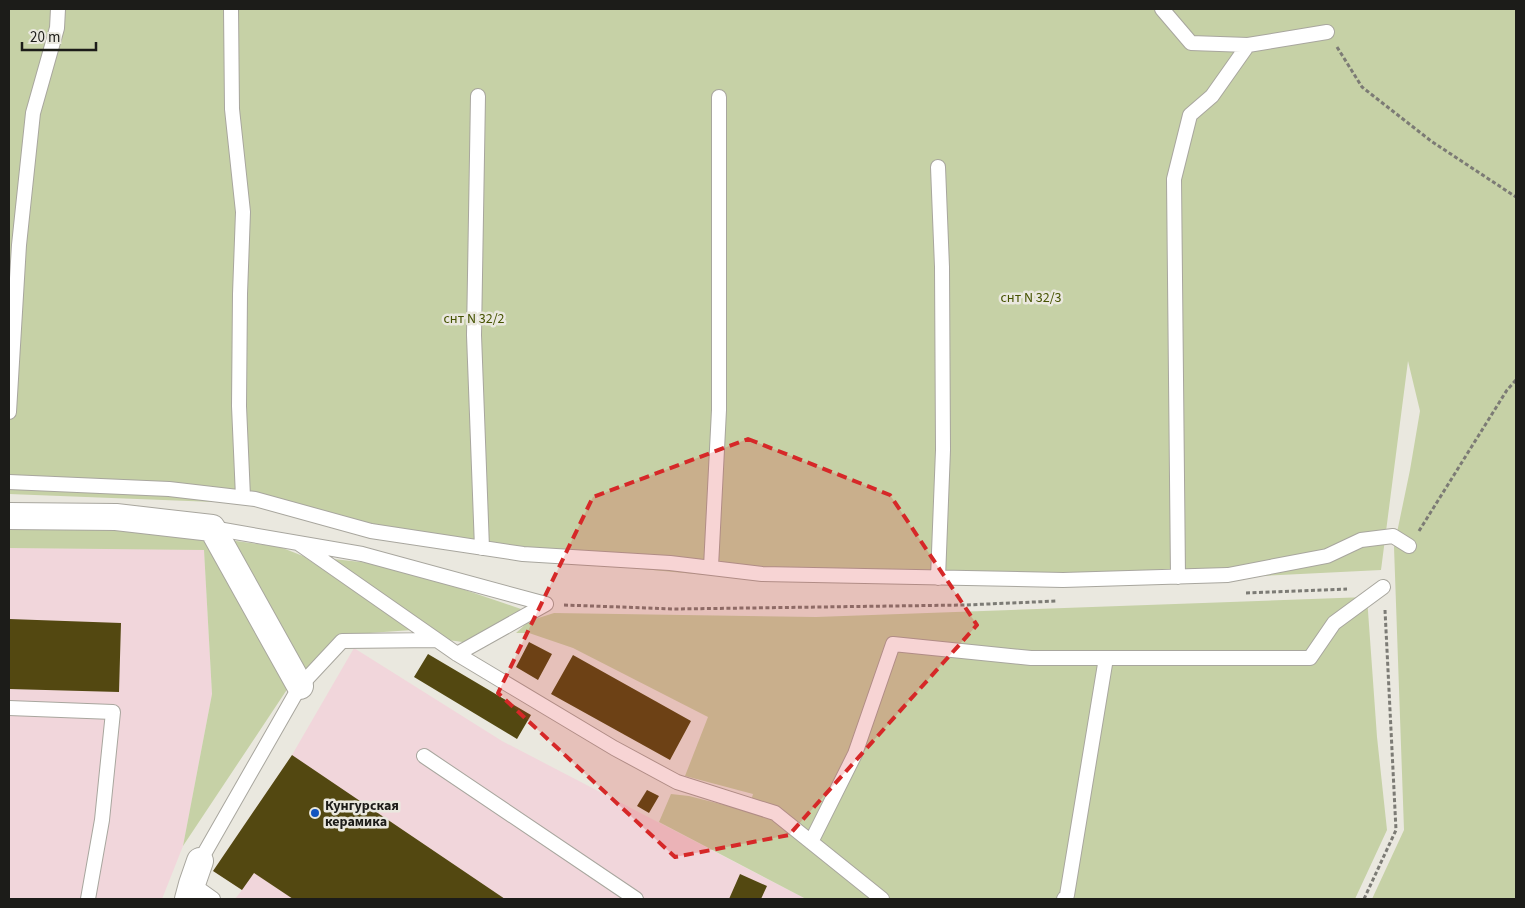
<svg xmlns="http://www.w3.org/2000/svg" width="1525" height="908" viewBox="0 0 1525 908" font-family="'Source Sans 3',sans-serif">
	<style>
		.industrial { fill: #f1d6db }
		.green { fill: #c6d1a6 }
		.building { fill: #534811 }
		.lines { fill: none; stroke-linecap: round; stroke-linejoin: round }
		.service-casing { stroke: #a8a69e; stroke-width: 16 }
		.minor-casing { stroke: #a8a69e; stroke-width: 28 }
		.path { stroke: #7c7b75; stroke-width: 3; stroke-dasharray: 4 2.5; stroke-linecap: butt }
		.service { stroke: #fff; stroke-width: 14 }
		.minor { stroke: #fff; stroke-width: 26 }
		.marked { fill: #d62828; fill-opacity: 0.2; stroke: #d62828; stroke-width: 4; stroke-dasharray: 10 6; stroke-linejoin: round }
		.poi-dot { fill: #1254bf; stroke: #eae8df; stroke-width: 2 }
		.labels { text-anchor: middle; stroke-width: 5; stroke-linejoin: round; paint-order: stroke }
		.park-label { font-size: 14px; fill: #465302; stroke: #eae8df }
		.poi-label { font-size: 14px; font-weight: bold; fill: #1c1c19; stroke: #eae8df; text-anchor: start }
	</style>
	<rect width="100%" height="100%" fill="#eae8df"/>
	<!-- industrial -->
	<path class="industrial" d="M9,548L204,549L212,694L183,846L162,899H9Z
		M354,648L502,741L806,899H235L242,890L213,871L292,755Z"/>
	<!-- green -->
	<path class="green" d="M9,9H1516V899H1372L1404,830L1394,547L1410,470L1420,411L1408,361L1381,570L1057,586L706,575L482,554L369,535L240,503L9,494Z
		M9,526L120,527L210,537L288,688L183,846L212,694L204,550L9,548Z
		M229,540L280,547L303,556L412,630L341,635L300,675Z
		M333,559L370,563L421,575L521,609L509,619L470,643L448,640Z
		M1367,597L1377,737L1387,830L1355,899H806L659,822L671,794L689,796L748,811L753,794L685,776L708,717L573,648L529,633H516L529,621L554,613L816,617Z"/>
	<!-- building -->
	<path class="building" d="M9,619L121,623L119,692L9,689Z
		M529,642L552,654L538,680L516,667Z
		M428,654L531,715L517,739L414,677Z
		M573,655L691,721L670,760L551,694Z
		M292,755L505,899H293L254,873L242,890L213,871Z
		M647,790L659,796L649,813L637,806Z
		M740,874L767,886L761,899H729Z"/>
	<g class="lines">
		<!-- service casing -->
		<g class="service-casing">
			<path id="service" d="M231,9L232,109L243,212L240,294L239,406L243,497
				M1162,9L1191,43L1248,45L1327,32
				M478,96L474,335L482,548
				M9,412L19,245L33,113L57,28L58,9
				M9,482L169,489L255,499L371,531L523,554L670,563L762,574L1063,580L1228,575L1327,556L1361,540L1393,536L1409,546
				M212,528L362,554L546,604
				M298,543L457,654L614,748L677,782L775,813L882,899
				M711,567L719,410V97
				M1178,577L1174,179L1190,115L1212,96L1248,45
				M938,578L943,450L942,267L938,167
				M457,654L546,604
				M9,708L113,712L102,820L88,899
				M424,756L636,899
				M811,842L855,754L893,644L1031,658H1310L1334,623L1383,587
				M200,861L300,686L342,641L437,640
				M192,884L213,899
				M1064,899L1067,895L1106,658"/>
		</g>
		<!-- minor casing -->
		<g class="minor-casing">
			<path id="minor" d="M9,516L116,517L212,528L300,686
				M188,899L192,884L200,861"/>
		</g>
		<!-- path -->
		<path class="path" d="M1337,47L1362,87L1431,141L1516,197
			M1419,531L1507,390L1516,380
			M1246,593L1347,589
			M564,605L675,609L965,605L1057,601
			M1364,899L1396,830L1385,610"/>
		<!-- service -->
		<use href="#service" class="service"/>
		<!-- minor -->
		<use href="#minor" class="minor"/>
	</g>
	<!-- marked area -->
	<path class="marked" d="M748,439L890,495L977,625L789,835L675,857L498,693L593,497Z"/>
	<!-- markers -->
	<circle class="poi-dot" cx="315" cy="813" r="5"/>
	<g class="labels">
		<!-- park labels -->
		<g class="park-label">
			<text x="1031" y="302">снт N 32/3</text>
			<text x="474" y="323">снт N 32/2</text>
		</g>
		<!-- poi labels -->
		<g class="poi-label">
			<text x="325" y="810">Кунгурская<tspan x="325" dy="16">керамика</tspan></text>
		</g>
	</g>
	<!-- border -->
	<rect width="1525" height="908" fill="none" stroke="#1c1c19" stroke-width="20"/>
	<!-- scale -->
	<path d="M22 42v8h74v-8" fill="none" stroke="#1c1c19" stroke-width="2.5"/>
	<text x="30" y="42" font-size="15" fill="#1c1c19" stroke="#eae8df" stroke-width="4" paint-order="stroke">20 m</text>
</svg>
